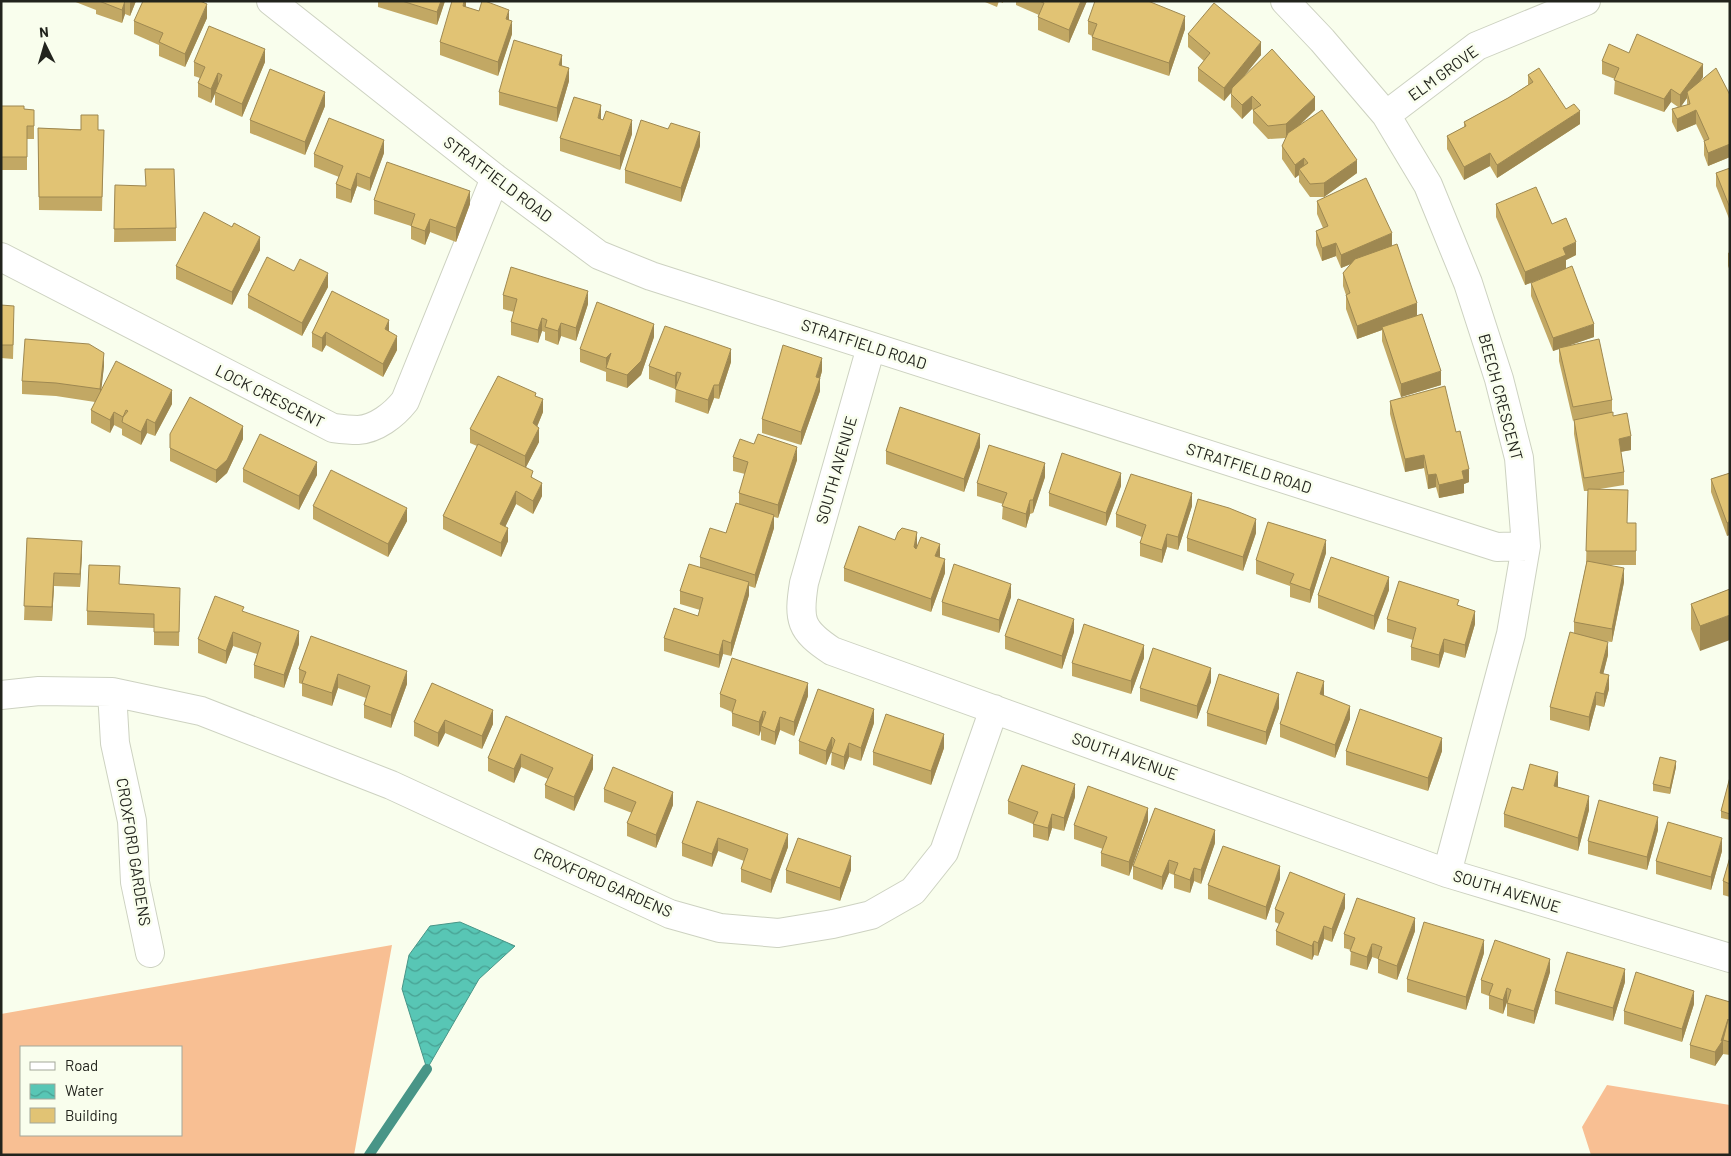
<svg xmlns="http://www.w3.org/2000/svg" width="1731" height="1156" viewBox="0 0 1731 1156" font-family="Barlow,sans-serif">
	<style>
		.grass { fill: #f8bf93; fill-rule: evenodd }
		.water { fill: url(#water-waves); stroke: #489587 }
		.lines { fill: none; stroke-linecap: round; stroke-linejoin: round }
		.stream { stroke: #489587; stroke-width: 10 }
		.street-casing { stroke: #cdd2c1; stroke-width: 30 }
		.street { stroke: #fff; stroke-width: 28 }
		.wall { fill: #c2a864; fill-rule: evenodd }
		.shaded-wall { fill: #9e8851 }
		.building { fill: #e1c374; stroke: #9e8851; fill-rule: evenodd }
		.labels { text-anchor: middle; stroke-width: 5; stroke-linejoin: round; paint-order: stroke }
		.street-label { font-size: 16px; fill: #22241d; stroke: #f9feed }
	</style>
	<defs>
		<pattern id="water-waves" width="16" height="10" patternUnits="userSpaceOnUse" patternTransform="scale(1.25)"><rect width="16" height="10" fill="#58c6b5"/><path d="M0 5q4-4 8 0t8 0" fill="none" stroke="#48a193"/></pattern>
	</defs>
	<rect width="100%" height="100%" fill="#f9feed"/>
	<!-- grass -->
	<path class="grass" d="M392,945L354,1155H1V1014ZM21,1047H181V1135H21Z
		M1607,1085L1730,1105V1155H1591L1582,1127Z"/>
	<!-- water -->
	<path class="water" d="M460,922L515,946L479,979L427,1069L402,989L409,955L430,926Z"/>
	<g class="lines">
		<!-- stream -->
		<path class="stream" d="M369,1155L427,1069"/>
		<!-- street casing -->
		<g class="street-casing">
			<path id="street" d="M271,1L495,178L599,255L651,276L1497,547L1526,546
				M1285,1L1322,40L1386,115L1428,185L1468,283L1499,379L1519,458L1526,546L1511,634L1447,873
				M1386,115L1477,46L1586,1
				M1,257L333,428C341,429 350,430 358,430C376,429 394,415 405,401L495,178
				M871,347L804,583C798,620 800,630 832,651L1447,873L1730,958
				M112,692L115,743L132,821L135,882L150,953
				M1,695L39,691L112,692L201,711L391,785L670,914L720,928L778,933L833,924L871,915L913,891L944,852L994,709"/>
		</g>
		<!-- street -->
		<use href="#street" class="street"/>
	</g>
	<!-- wall -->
	<path class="wall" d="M73,1H136L130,16L125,14L122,23L96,14V10Z
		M378,1H445L437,25L378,7Z
		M466,1V7L509,20L512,34L498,76L440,55V42Z
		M985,1H1003V3L999,1L997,7L985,2Z
		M1016,1H1087L1069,43L1038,30V17L1039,15L1016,5Z
		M207,18L185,67L159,56V45L134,34V21Z
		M1088,21L1185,29L1169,76L1092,50V36L1088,34Z
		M1188,34L1261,55L1245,75L1315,110L1298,127L1357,173L1324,197H1310L1299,182V175L1295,178L1282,159V146L1287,137L1286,138L1268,139L1253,123V110L1252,109L1242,119L1231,107V93L1224,101L1198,81V68L1204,61L1188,47Z
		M1629,53L1703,77L1700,81L1730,95V157L1708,166L1704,155V141L1696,124L1677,132L1672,122V109L1678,107L1671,102L1664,112L1614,94L1615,79L1602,74V61ZM1687,98V105L1681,106Z
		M194,62H265L242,117L215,105V93L211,103L198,97V83L200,78L194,76Z
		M562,66L569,81L557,122L499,105V92Z
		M1528,75L1566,109L1580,124L1497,178L1490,166L1464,180L1447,149V136L1464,127V122L1508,98L1528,85Z
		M1,106L24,109L34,110V139H27V170H1Z
		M325,106L305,155L250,133V120Z
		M601,119L632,134L620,170L560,151V138Z
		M38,128L104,130L102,211L39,210Z
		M700,146L681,202L625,183V170Z
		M384,153L370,191L357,186L351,203L336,198V184L339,177L314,167V154Z
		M1730,168V221L1716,186V173Z
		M115,185L176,228V241L114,242Z
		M374,200L470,204L456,242L430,232L425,245L411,239V226L374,214Z
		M1317,201L1392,246L1417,315L1441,385L1401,397L1382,341V330L1357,339L1346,309V295L1343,286V273L1351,264L1341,268L1336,256L1322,261L1316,245V231L1323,228L1317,214Z
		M1496,204L1552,224L1576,255L1566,260V269L1525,285L1496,217Z
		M232,227L260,250L232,305L176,279V266Z
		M1730,252V271L1728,266V253Z
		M294,271L328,287L302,336L248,308V295Z
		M1531,283L1594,337L1570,345L1612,400V412L1613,416L1631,450L1621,452L1624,472V485L1600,489L1627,523H1636V565H1605L1624,582L1612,642L1603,641L1608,655L1603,674L1609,689L1604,707L1596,705L1589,731L1550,720V707L1574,633V622L1586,565L1588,491H1584L1574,434V420L1573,421L1559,361V349L1553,351L1531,296Z
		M332,291L389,332L397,350L383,377L326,345L322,352L312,347V333Z
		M503,295L588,304L576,341L561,336L558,345L545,340V332L542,331L538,343L511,335V322L514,312L503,309Z
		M1,305L14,319L13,359L1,358Z
		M654,337L641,375L627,388L606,381V372L580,362V349Z
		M731,362L719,399L714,398L708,414L675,402L676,388L675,389L649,379V366Z
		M104,366L101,389L172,404L155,436L147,433L141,445L122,435V429L114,425L110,433L91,423V410L95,402L56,396L22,394V381Z
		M822,371L820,378V391L801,445L762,433V419Z
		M536,396L543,412L537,427L539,442L526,467L533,479L542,496L533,514L516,504L505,527L508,541L501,557L443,529V516L477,446L470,443V429Z
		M1390,401L1469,482L1464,484V493L1439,498L1436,487L1428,489L1424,468L1405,472L1390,414Z
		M170,434L243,439L227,473L216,483L170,461Z
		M980,447L964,492L886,464V451Z
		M733,457L797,460L778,518L774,517V528L755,588L749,586V595L731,656L723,654L719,668L664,651V638L698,616L700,610L680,604V591L700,567V557L726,533L739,504V493L745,474L733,471Z
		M243,469L317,475L299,510L243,482Z
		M1730,473L1727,536L1711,492V479Z
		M1045,477L1033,513L1030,514L1026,528L1002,519L1003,504L977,496V483Z
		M1121,486L1106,526L1049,506V493Z
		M313,506L407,521L388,557L313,519Z
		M1192,506L1178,550L1167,547L1162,563L1140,556V543L1142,537L1116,527V514Z
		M1256,533L1243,571L1187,551V538Z
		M27,538L82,554L80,587L54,586L52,621L24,620Z
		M895,540L917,545L940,557L945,573L931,612L844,581V568Z
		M1326,553L1310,603L1290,597V586L1256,574V560Z
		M120,584L180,601L179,646L154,645V628L87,625V611Z
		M1730,589L1700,651L1691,629V604Z
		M1389,590L1374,630L1318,608V595Z
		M1011,597L999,633L942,615V602Z
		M1459,606L1475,624L1465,658L1444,652L1439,668L1411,660V647L1413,640L1387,632V619Z
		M244,612L299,644L284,688L254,678V665L257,654L233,646L226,664L198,653V639Z
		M1074,632L1062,669L1005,649V636Z
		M311,636L407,684L391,728L364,718V705L366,698L338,688L332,706L302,696V684L299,683V669Z
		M1144,658L1131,694L1072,676V663Z
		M1211,682L1197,719L1140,701V688Z
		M432,683L493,724L482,749L445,733L438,747L414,736V722Z
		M720,694L808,696L794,736L780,730L775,745L761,740V730L759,736L732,726V712L720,707Z
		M1324,695V696L1350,719L1335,758L1280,737V724Z
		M1279,708L1266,745L1207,726V713Z
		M506,716L593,769L574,811L545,798V785L548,779L521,767L514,783L488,771V758Z
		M874,723L861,761L849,757L844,770L831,765L832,750L826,765L799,754V741Z
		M944,748L931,785L873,765V752Z
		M1346,751H1442L1428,791L1346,765Z
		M1676,767L1670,794L1653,791V784Z
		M1730,777V820L1721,818V811Z
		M1558,785V787L1589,810L1578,851L1504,827V814L1523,790Z
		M604,789L673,805L656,848L627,836V823L632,813L604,802Z
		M1075,797L1064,831L1052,828L1048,841L1033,837V824L1008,814V801Z
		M697,801L788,847L771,893L741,882V869L744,861L718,851L712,867L682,856V843Z
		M1148,821L1129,876L1101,866V853L1103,849L1074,839V825Z
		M1658,830L1647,870L1588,854V841Z
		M1215,843L1201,884L1194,881L1190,893L1174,888V875L1169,873L1162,890L1133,879V866Z
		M1722,851L1711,890L1656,874V861Z
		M1730,857V897L1723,895V881Z
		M786,870H851L840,901L786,883Z
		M1280,879L1266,920L1208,899V885Z
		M1345,908L1332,942L1324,939L1318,956L1314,955L1312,960L1276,945V931L1279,924L1275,922V909Z
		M1415,931L1397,980L1378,973V959L1372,957L1367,970L1350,965L1351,950L1344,948V934Z
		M1484,953L1466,1010L1407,992V979Z
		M1550,972L1534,1024L1507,1016V1002L1503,1014L1489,1009V996L1481,993V980Z
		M1625,982L1613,1021L1555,1004V991Z
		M1730,1002V1055L1723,1054L1715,1066L1690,1058V1045Z
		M1694,1004L1682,1042L1624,1024V1011Z"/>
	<!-- shaded-wall -->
	<path class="shaded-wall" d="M125,1V14L122,23V10Z
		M131,1H136L130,16V3Z
		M441,1H445L437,25V12Z
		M464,1H466V10L463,6Z
		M1081,1H1087L1069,43V30Z
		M207,4V18L185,67V54Z
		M509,10V23L506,19Z
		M1185,16V29L1169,76V63Z
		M512,21V34L498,76V62Z
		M1261,42V55L1224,101V88Z
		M265,49V62L242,117V104Z
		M562,55V68L559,65Z
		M1703,64V77L1689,97L1687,92V98L1680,108V95Z
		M569,68V81L557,122V108Z
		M218,73V87L211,103V89Z
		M1671,89V102L1664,112V99Z
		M325,92V106L305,155V142Z
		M1252,96V109L1242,119V105Z
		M1315,97V110L1286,138V124Z
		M601,105V119L598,132V118Z
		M1696,110V124L1677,132V119Z
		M1580,111V124L1497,178V165Z
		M632,120V134L620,170V156Z
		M700,132V146L681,202V188Z
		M384,140V153L370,191V178Z
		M1730,144V157L1708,166V153Z
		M1490,153V166L1464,180V167Z
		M1304,158V171L1299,169V175L1295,178V165Z
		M1357,160V173L1324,197V183Z
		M357,173V186L351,203V190Z
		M470,191V204L456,242V228Z
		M430,219V232L425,245V231Z
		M1392,233V247L1341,268V255Z
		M260,237V250L232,305V292Z
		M1576,242V255L1566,260V269L1525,285V272L1563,248Z
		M1336,243V256L1322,261V248Z
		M328,273V287L302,336V323Z
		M588,291V304L576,341V328Z
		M1417,303V316L1382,327V330L1357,339V326Z
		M542,318V331L538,343V330Z
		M389,320V333L385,329Z
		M561,323V336L558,345V331Z
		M654,324V337L641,375L627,388V375Z
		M1594,324V337L1553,351V338Z
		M326,332V345L322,352V338Z
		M397,336V350L383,377V364Z
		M731,349V362L719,399V385Z
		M104,353V366L100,402V389Z
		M611,353L606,368V358Z
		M822,358V371L820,378V391L801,445V432L816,377Z
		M1441,371V385L1401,397V384Z
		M677,372V386L675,389V376Z
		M714,385V398L708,414V400Z
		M172,390V404L155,436V423Z
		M543,399V412L533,436V423Z
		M114,412V425L110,433V420Z
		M147,419V433L141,445V432Z
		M243,426V439L227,473L216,483V470Z
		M539,428V442L525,469V456Z
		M980,434V447L964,492V479Z
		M1631,436V450L1619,452V439Z
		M797,447V460L778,518V505Z
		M1424,455V468L1405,472V459Z
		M317,462V475L299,510V496Z
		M1045,463V477L1033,513V500Z
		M1469,469V482L1464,484V493L1439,498V485L1462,471Z
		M1121,473V486L1106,526V513Z
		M1436,474V487L1428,489V475Z
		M542,483V496L533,514V501Z
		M516,491V504L500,538V524Z
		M1192,493V506L1178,550V537Z
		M1030,500V514L1026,528V514Z
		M407,508V521L388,557V544Z
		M774,515V528L755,588V575Z
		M1256,519V533L1243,571V557Z
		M1730,521V535L1727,536V523Z
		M508,528V541L501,557V543Z
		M917,532V545L914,560V547Z
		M1167,534V547L1162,563V550Z
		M1326,540V553L1310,603V590Z
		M82,541V554L80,587V574Z
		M940,544V557L935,556Z
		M945,559V573L931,612V599Z
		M1624,568V582L1612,642V629Z
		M54,573V586L52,621V607Z
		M1389,577V590L1374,630V616Z
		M749,582V595L731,656V643Z
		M1011,584V597L999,633V620Z
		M1475,611V624L1465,658V645Z
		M1730,615V640L1700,651V626Z
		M1074,619V632L1062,669V656Z
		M299,631V644L284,688V675Z
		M233,632V646L226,664V651Z
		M1444,639V652L1439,668V655Z
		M723,640V654L719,668V655Z
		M1608,642V655L1600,687V673Z
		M1144,645V658L1131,694V681Z
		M1211,668V682L1197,719V706Z
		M407,671V684L391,728V715Z
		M338,674V688L332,706V693Z
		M1609,675V689L1604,707V694Z
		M1324,681V695L1320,708V694Z
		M808,683V696L794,736V722Z
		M1596,692V705L1589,731V717Z
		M1279,694V708L1266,745V732Z
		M1350,706V719L1335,758V745Z
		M874,709V723L861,761V748Z
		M493,710V724L482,749V736Z
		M763,711V724L761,726V730L759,736V722Z
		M780,717V730L775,745V732Z
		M445,720V733L438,747V733Z
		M944,734V748L931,785V771Z
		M832,737V750L826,765V751Z
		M1442,738V751L1428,791V778Z
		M849,743V757L844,770V757Z
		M521,754V767L514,783V769Z
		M593,755V769L574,811V797Z
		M1676,761V767L1670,794V788Z
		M1558,772V785L1554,800V786Z
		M1075,784V797L1064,831V818Z
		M673,792V805L656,848V835Z
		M1589,796V810L1578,851V838Z
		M1148,808V821L1129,876V862Z
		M1052,814V828L1048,841V828Z
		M1658,817V830L1647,870V857Z
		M1215,830V843L1201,884V870Z
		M788,834V847L771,893V880Z
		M718,838V851L712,867V854Z
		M1722,838V851L1711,890V877Z
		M851,856V870L840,901V888Z
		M1169,860V873L1162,890V877Z
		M1280,866V879L1266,920V907Z
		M1194,868V881L1190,893V880Z
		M1345,894V908L1332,942V929Z
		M1415,918V931L1397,980V966Z
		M1324,926V939L1318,956V943Z
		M1484,940V953L1466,1010V997Z
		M1314,941V955L1312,960V946Z
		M1372,944V957L1367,970V957Z
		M1550,959V972L1534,1024V1011Z
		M1625,969V982L1613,1021V1008Z
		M1507,988V1002L1503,1014V1000Z
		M1694,991V1004L1682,1042V1029Z
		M1728,1019V1033L1723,1040V1054L1715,1066V1052L1721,1041Z"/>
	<!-- building -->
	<path class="building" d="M99,1H125L122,10Z
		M143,1H200L207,4L185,54L159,42L163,33L134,21Z
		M402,1H441L437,12Z
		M452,1H464L463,6L479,11L482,1H485L509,10L506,19L512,21L498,62L440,42Z
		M1039,1H1081L1069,30L1038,17L1044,3Z
		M1095,1H1148L1185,16L1169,63L1092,37L1097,24L1088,21Z
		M1214,3L1261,42L1224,88L1198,68L1210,53L1188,34Z
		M209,26L265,49L242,104L215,92L222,75L218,73L211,89L198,83L205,67L194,62Z
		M1637,34L1703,64L1680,95L1671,89L1664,99L1614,80L1619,68L1602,61L1609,44L1629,53Z
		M514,40L562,55L559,65L569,68L557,108L499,92Z
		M1272,49L1315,97L1286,124L1268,126L1253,110L1261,105L1252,96L1242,105L1231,94L1232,88Z
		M1539,68L1566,109L1574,104L1580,111L1497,165L1490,153L1464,167L1447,136L1466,126L1464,122L1508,98L1533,82L1528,75Z
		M1716,68L1730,95V144L1708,153L1704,141L1709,139L1696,110L1677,119L1672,109L1690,104L1687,92Z
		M270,69L325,92L305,142L250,120Z
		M574,97L601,105L598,118L603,120L606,111L632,120L620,156L560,138Z
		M1,106H24V109L34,110V126H27V157H1Z
		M1322,110L1357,160L1324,183L1310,184L1299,169L1308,163L1304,158L1295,165L1282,146L1288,133Z
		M81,115H98V130H104L102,197H39L38,128L81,130Z
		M329,118L384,140L370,178L357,173L351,190L336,184L343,166L314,154Z
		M641,120L668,129L671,123L700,132L681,188L625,170Z
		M387,162L470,191L456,228L430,219L425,231L411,226L415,214L374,200Z
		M1730,168V208L1716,173Z
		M145,169H174L176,228L114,229L115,185L146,186Z
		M1366,178L1392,233L1341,255L1336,243L1322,248L1316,231L1328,226L1317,201Z
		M1536,187L1552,224L1566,218L1576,242L1563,248L1566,255L1525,272L1496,204Z
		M204,212L232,227L234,223L260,237L232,292L176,266Z
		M1397,244L1417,303L1357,326L1346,295L1350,293L1343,273L1355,259Z
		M267,257L294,271L300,259L328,273L302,323L248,295Z
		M1572,266L1594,324L1553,338L1531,283Z
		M511,267L588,291L576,328L561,323L558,331L545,327L547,320L542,318L538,330L511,322L517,299L503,295Z
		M332,291L389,320L385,329L397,336L383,364L326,332L322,338L312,333Z
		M597,302L654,324L641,361L627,375L606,368L611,353L606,358L580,349Z
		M1,305L14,306L13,345H1Z
		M1422,314L1441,371L1401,384L1382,327Z
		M665,326L731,349L719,385H714L708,400L675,389L681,373L677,372L675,376L649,366Z
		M25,339L89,344L104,353L100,389L56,383L22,381Z
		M1599,339L1612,400L1573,407L1559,348Z
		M783,345L822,358L816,377L820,378L801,432L762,419Z
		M116,361L172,390L155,423L147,419L141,432L122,422L123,417L128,411L126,410L123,417L114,412L110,420L91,410Z
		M498,376L536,393L535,396L543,399L533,423L539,428L525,456L470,429Z
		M1445,386L1456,432L1460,431L1469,469L1462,471L1464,479L1439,485L1436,474L1428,475L1424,455L1405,459L1390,401Z
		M190,397L243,426L227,460L216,470L170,448V434Z
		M900,407L980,434L964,479L886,451Z
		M1613,412V416L1627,413L1631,436L1619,439L1624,472L1584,478L1574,420Z
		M260,434L317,462L299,496L243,469Z
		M758,434L797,447L778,505L739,493L748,462L733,457L740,439L754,444Z
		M478,444L533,471L531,477L542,483L533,501L516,491L500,524L508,528L501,543L443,516Z
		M989,445L1045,463L1033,500H1030L1026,514L1002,506L1007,493L977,483Z
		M1062,453L1121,473L1106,513L1049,493Z
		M331,470L407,508L388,544L313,506Z
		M1730,473V521L1727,523L1711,479Z
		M1131,474L1192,493L1178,537L1167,534L1162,550L1140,543L1146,525L1116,514Z
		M1588,489L1628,490L1627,523H1636V551H1586Z
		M1198,499L1229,508L1256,519L1243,557L1187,538Z
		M736,503L774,515L755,575L700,557L710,528L726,533Z
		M1268,522L1326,540L1310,590L1290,583L1294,574L1256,560Z
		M859,526L895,540L898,532L902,528L917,532L914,547L916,549L921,537L940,544L935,556L945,559L931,599L844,568Z
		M27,538L82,541L80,574L54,573L52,607L24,606Z
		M1331,557L1389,577L1374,616L1318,595Z
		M1587,561L1624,568L1612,629L1574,622Z
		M689,564L749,582L731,643L723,640L719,655L664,638L674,608L698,616L703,598L680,591Z
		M954,564L1011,584L999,620L942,602Z
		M89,565L120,566L119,584L180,588L179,632H154V614L87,611Z
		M1399,581L1459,600L1457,605L1475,611L1465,645L1444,639L1439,655L1411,647L1416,628L1387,619Z
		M1730,589V615L1700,626L1691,604Z
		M215,596L244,607L242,611L299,631L284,675L254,665L261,643L233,632L226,651L198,639Z
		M1018,599L1074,619L1062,656L1005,636Z
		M1084,624L1144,645L1131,681L1072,663Z
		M1570,632L1608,642L1600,673L1609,675L1604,694L1596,692L1589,717L1550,707Z
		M311,636L407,671L391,715L364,705L370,686L338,674L332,693L302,683L306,672L299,669Z
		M1153,648L1211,668L1197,706L1140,688Z
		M732,658L808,683L794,722L780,717L775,732L761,726L766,712L763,711L759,722L732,713L736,700L720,694Z
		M1297,672L1324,681L1320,694L1350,706L1335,745L1280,724Z
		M1219,674L1279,694L1266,732L1207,713Z
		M432,683L493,710L482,736L445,720L438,733L414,722Z
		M818,689L874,709L861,748L849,743L844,757L831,752L835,740L832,737L826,751L799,741Z
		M1360,709L1442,738L1428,778L1346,751Z
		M886,714L944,734L931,771L873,752Z
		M506,716L593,755L574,797L545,785L553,768L521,754L514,769L488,758Z
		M1660,757L1676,761L1670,788L1653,784Z
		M1530,764L1558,772L1554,786L1589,796L1578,838L1504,814L1512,787L1523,790Z
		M1022,765L1075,784L1064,818L1052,814L1048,828L1033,824L1038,812L1008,801Z
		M613,767L673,792L656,835L627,823L636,802L604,789Z
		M1730,777V814L1721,811Z
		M1088,786L1148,808L1129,862L1101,853L1107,837L1074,825Z
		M1599,800L1658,817L1647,857L1588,841Z
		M697,801L788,834L771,880L741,869L748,849L718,838L712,854L682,843Z
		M1155,808L1215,830L1201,870L1194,868L1190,880L1174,874L1178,863L1169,860L1162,877L1133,866Z
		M1668,822L1722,838L1711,877L1656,861Z
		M798,838L851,856L840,888L786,870Z
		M1223,846L1280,866L1266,907L1208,885Z
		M1730,857V884L1723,881Z
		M1290,872L1345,894L1332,929L1324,926L1318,943L1314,941L1312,946L1276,931L1284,913L1275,909Z
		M1357,898L1415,918L1397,966L1378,959L1382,947L1374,944H1372L1367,957L1350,951L1355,938L1344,934Z
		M1424,922L1484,940L1466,997L1407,979Z
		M1495,940L1550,959L1534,1011L1507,1003L1511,990L1507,988L1503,1000L1489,995L1493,984L1481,980Z
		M1567,952L1625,969L1613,1008L1555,991Z
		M1636,972L1694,991L1682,1029L1624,1011Z
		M1706,995L1730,1002V1042L1723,1040L1715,1052L1690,1045ZM1728,1019V1020L1723,1040L1721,1041Z"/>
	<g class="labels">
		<!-- street labels -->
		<g class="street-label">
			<text transform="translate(1443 73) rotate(-36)" y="6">ELM GROVE</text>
			<text transform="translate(498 179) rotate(37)" y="6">STRATFIELD ROAD</text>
			<text transform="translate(864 344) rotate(18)" y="6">STRATFIELD ROAD</text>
			<text transform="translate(270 396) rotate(27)" y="6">LOCK CRESCENT</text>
			<text transform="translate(1501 397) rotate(75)" y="6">BEECH CRESCENT</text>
			<text transform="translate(1249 468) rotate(18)" y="6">STRATFIELD ROAD</text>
			<text transform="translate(836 470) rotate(-74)" y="6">SOUTH AVENUE</text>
			<text transform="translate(1125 756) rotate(20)" y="6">SOUTH AVENUE</text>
			<text transform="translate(134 852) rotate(81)" y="6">CROXFORD GARDENS</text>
			<text transform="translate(603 882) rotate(24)" y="6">CROXFORD GARDENS</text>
			<text transform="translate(1507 891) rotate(17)" y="6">SOUTH AVENUE</text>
		</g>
	</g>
	<!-- border -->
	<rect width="1731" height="1156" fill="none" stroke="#22241d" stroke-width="5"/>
	<!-- legend -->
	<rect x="20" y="1046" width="162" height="90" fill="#f9feed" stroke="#a3a79a"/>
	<rect x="30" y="1062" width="25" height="8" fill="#ffffff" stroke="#a3a79a"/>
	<text x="65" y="1071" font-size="15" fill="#22241d">Road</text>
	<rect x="30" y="1084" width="25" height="15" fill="url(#water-waves)" stroke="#a3a79a"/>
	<text x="65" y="1096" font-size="15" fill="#22241d">Water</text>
	<rect x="30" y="1108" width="25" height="15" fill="#e1c374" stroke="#a3a79a"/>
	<text x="65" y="1121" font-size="15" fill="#22241d">Building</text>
	<!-- north arrow -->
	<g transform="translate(45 45) rotate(355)" stroke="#f9feed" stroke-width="4" paint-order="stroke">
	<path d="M0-4L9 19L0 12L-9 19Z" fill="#22241d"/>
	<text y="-8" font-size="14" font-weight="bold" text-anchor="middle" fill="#22241d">N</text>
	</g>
</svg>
